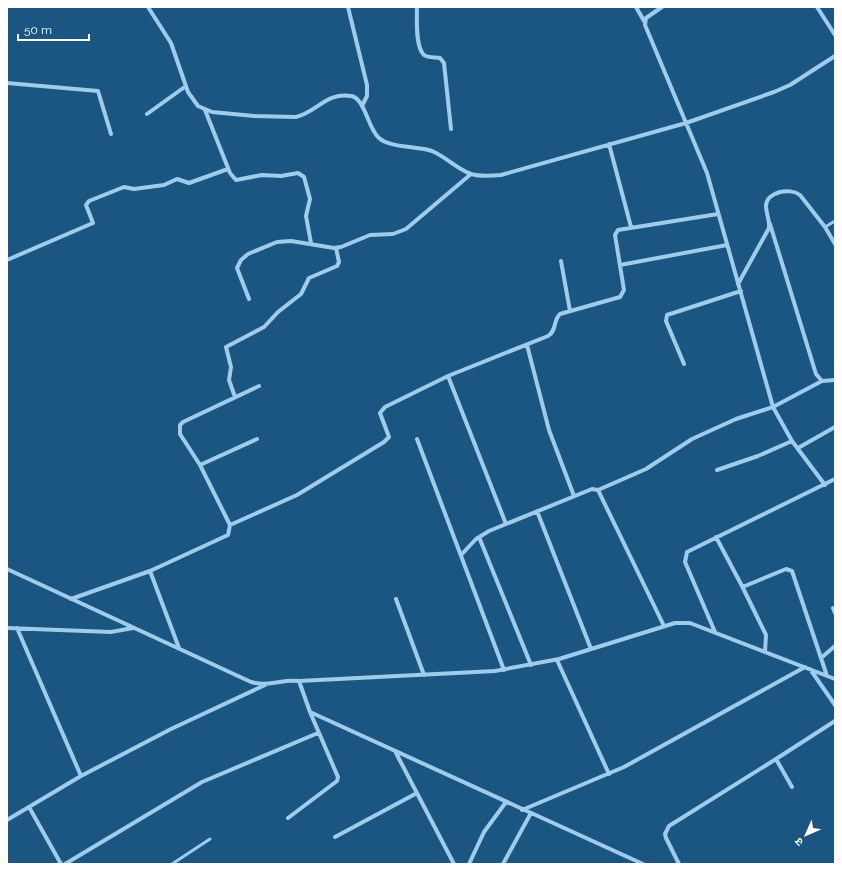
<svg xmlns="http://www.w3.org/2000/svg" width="842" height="871" viewBox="0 0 842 871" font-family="Raleway,'Noto Sans Devanagari',sans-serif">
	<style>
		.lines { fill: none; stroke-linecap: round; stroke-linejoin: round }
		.lane { stroke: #a0cceb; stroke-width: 3 }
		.street { stroke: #a0cceb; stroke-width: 4 }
	</style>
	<rect width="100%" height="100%" fill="#1b5683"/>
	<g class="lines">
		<!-- lane -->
		<path class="lane" d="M825,227L835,221
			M172,864L210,839"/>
		<!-- street -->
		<path class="street" d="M148,7L171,43L188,92L198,106L212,112L254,116L296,117C317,112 326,92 351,96C365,98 368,129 379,138C390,148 417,146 432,151C446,157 457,169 471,174C481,177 491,176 501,175L686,123L774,92L790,85L835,56
			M348,7L367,85V96L362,106
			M417,7C417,18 415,47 424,55C428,58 435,57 440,58L444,63L451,129
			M636,7L644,21
			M817,7L835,35
			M7,83L98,91L111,134
			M205,110L230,173L236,180L262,175L281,176L298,173L304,177L310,199L306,216L311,243
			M147,114L186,86
			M609,144L631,227
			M770,224L816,374L822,381L835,380
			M7,260L93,223L86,205L89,201L124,187L134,189L164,185L177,179L189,183L228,169
			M561,261L570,311
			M620,265L727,245
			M738,284L769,228C770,220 766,213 766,206C766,192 790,187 800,195L825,227L835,244
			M249,299L237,268L241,260L248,254L277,242L291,241L334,248L341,247L370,235L393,234L406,229L471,174
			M527,345L549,430L574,496
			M684,364L666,321L667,315L741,291
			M448,376L506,524
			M822,381L773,407L792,441L825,485
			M235,397L229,380L231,367L226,347L264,327L278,312L301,294L309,278L337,266L339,262L336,248
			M417,439L504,670
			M798,448L835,427
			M200,465L257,439
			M717,470L758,456L792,441
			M598,490L646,469L692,439L736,419L773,407L707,173L645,25L646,18L662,7
			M537,511L591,649
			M230,525L297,495L384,442L389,437L380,413L385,407L448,376L548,336C557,331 553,320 560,314L620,297L624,290L615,235L618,230L718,214
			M479,537L531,665
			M716,537L742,586H745L786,569L792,571L827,676
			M461,555L476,539L489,531L592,489L598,490L664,626
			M7,569L251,682C270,687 281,679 299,681L495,671L559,659L675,623H690L835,679
			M150,571L179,648
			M742,586L766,635L765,652
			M71,599L150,571L228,535L230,525L200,465L180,434V425L183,422L259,386
			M396,599L424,675
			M833,608L835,613
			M7,628L111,632L133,628
			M17,628L81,776
			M715,632L685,562L687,552L835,479
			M821,658L835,646
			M557,660L609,774
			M810,669L835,705
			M299,681L310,712L643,864
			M396,753L454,864
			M776,759L835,721
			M29,807L61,864
			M522,810L624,767L805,667
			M288,818L337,781L338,777L310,712
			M7,820L81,776L171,729L265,685
			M335,837L417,793
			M65,864L202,782L318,733
			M469,864L484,832L506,802
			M503,864L531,813
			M679,864L666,838L665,834L669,826L776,759L792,787"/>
	</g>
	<!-- border -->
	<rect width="842" height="871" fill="none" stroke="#ffffff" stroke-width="16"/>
	<!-- north arrow -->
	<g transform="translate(806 835) rotate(225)" stroke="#1b5683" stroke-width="3" paint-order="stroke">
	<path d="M0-3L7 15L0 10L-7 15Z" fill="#ffffff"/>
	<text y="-6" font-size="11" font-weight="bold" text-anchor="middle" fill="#ffffff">उ</text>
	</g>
	<!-- scale -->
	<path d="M18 34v6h71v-6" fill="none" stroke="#ffffff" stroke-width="2"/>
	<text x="24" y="34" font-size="12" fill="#ffffff" stroke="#1b5683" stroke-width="3" paint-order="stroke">50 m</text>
</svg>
